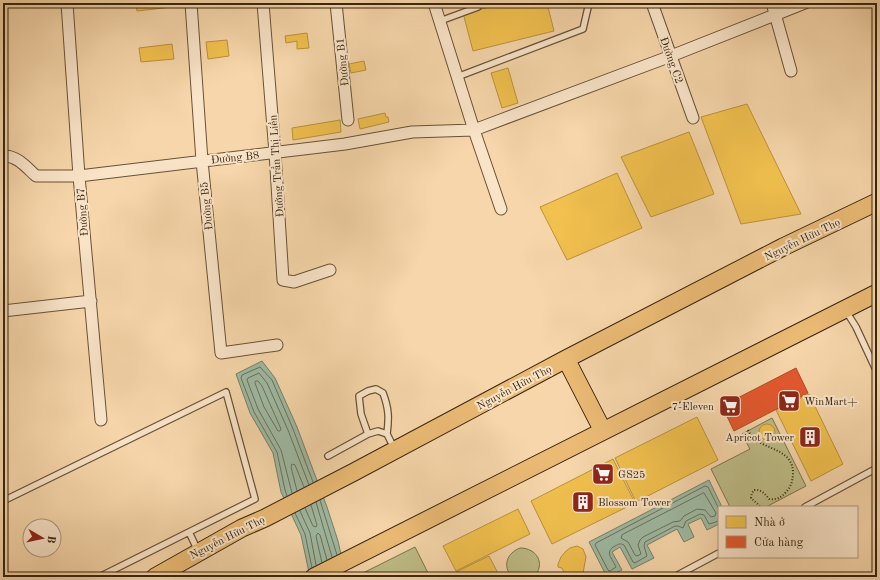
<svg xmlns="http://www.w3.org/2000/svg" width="880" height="580" viewBox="0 0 880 580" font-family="'Old Standard TT',serif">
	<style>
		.green { fill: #bebd87; stroke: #7b724c }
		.water { fill: #9ebaa3; stroke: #757f68 }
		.homes { fill: #f2c14e; stroke: #ba923b }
		.shops { fill: #e4572e; stroke: #b04825 }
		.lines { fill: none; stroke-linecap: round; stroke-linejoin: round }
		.shore { stroke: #6b705a; stroke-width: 1 }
		.lane-casing { stroke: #685236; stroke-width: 8 }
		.street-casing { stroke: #685236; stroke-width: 13 }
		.primary-casing { stroke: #382610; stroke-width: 19 }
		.path { stroke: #382610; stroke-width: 2; stroke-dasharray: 1 2; stroke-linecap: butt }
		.lane { stroke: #f9e4c8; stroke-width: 5.5 }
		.street { stroke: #f9e4c8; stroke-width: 11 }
		.primary { stroke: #ebbb75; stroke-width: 17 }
		.labels { text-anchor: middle; stroke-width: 4; stroke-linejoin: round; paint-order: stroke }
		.street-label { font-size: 11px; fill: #382610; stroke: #f9e4c8 }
		.poi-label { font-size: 11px; fill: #382610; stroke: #f9e4c8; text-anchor: start }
	</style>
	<rect width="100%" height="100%" fill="#f6d6aa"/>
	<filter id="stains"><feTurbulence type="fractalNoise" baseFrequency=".005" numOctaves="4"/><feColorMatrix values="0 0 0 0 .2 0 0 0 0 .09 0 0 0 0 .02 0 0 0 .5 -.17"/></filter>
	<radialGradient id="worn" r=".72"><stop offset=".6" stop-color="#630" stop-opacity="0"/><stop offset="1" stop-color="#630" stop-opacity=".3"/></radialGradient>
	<!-- green -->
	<path class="green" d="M772,418L806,486L766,507H730L711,469L750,449L742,434Z
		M415,547L430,577H357V576Z
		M520,548C537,548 546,564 534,577H512C502,566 507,553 520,548Z"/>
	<!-- water -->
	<path class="water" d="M262,361L275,378L297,427L327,507L338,541L346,577H310L301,535L281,492L273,453L250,413L236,374Z
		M709,480L722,507H719V524L707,530L701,518L688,524L694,537L684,542L677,529L647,545L654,558L632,569L620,547L612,552L622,570L607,577L589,542Z"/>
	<!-- homes -->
	<path class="homes" d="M136,3H171L172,7L137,11Z
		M508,3H547L554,31L473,51L463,13Z
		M307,33L309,48L297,49V41L286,43L285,36Z
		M227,40L229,56L208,59L206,42Z
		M172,44L174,59L141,62L139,48Z
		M364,61L366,70L351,73L349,64Z
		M508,68L518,103L502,108L491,73Z
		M747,104L801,214L741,224L701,117Z
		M385,113L386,117H388L389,122L360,129L358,119Z
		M340,120L341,132L293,140L292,128Z
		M689,132L714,194L651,217L621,157Z
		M617,173L642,228L567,260L540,207Z
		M809,394L843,464L811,481L776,410Z
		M697,417L718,460L636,502L615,458Z
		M759 432a8 8 0 1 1 16 0a8 8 0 1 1-16 0Z
		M613,459L635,503L552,544L531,501Z
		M518,509L530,534L456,571L443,546Z
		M577,546L583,549L586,557L583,573L581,577H566L562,568L558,567V564L561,557L566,551L570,548Z
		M489,556L500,577H459L456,572Z"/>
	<!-- shops -->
	<path class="shops" d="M796,368L808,393L734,431L722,406Z"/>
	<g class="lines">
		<!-- shore -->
		<path class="shore" d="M256,381H258L262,386L281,429L280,431H278L264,407L255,383Z
			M297,491L291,467L292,464L295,465L304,487
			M292,493L281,450L258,409L247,380L248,378L259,373L267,383L288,430L309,485
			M704,493L716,513L715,516L711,517L705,510L697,509L684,516L680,521L673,522L643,537L640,540L638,545L641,554L637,556L635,555L628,542L621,538L622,535Z
			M287,496L285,490L277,452L254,412L241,378L242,375L260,367L272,380L293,429L313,482
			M320,500L337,555
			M316,502L332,557
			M305,508L313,526L316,527L317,525L311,505
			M719,509L708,487L705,486L596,543L595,545L608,570L610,571L616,567C612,558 604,552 615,546C619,544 620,543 624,545L633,562L635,563L647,556L644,546L645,542L675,526H678L683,528L686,521L700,514L704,515L709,524L719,521
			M300,511L310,533L316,565
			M295,513L305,534L312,568
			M322,563L316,536L318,533L320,535L327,560"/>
		<!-- lane casing -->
		<g class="lane-casing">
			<path id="lane" d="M440,21L478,7
				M457,77L583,29L589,3
				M846,311L856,327L877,372
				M368,434L361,414L359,396L368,391L376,389L383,393C389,409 389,418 387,434
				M328,456L368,434L378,431L387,434L394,448
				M3,501L226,392L255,499L189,532
				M805,507L877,468
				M99,577L189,532L198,551
				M674,577L719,553"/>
		</g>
		<!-- street casing -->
		<g class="street-casing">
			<path id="street" d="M67,3L79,176L101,420
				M191,3L202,161L221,353L277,345
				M263,3L275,153L283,280L294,282L330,270
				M336,3L348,120
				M434,3L474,130L501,209
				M652,3L693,118
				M772,3L791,71
				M3,156C17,155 27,168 36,176H79L345,144L412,132L474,130L671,56L805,3
				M3,311L91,301"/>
		</g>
		<!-- primary casing -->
		<g class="primary-casing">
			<path id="primary" d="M566,359L603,431
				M155,577L242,528L265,518L354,472L566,359L783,247L877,202
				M314,577L877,293"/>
		</g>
		<!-- path -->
		<path class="path" d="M748,430C750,434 752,437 756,440C770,450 793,451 793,473C793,480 791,487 786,492C781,498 776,500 769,499C765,494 761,489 754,490L752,493L751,498L761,507"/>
		<!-- lane -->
		<use href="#lane" class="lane"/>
		<!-- street -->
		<use href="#street" class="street"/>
		<!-- primary -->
		<use href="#primary" class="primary"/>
	</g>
	<!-- icons -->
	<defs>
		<g id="supermarket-square" transform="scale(1.15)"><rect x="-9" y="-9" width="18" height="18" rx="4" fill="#8f2418" stroke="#f9e4c8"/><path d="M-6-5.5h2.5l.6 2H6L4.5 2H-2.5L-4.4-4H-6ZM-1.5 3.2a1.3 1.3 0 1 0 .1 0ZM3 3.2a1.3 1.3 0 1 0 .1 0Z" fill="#fff"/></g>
		<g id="building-square" transform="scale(1.15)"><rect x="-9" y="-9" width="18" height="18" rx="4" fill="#8f2418" stroke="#f9e4c8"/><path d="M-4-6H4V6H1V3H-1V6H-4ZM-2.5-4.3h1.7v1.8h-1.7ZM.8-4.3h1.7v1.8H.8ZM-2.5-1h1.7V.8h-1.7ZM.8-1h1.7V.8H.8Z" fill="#fff"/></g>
	</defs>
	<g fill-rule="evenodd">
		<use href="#supermarket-square" x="789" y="401"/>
		<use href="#supermarket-square" x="730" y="406"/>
		<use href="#building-square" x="810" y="437"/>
		<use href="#supermarket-square" x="603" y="474"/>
		<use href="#building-square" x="583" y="502"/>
	</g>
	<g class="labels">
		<!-- street labels -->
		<g class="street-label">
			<text transform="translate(672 60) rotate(70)" y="4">Đường C2</text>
			<text transform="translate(342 62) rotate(-96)" y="4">Đường B1</text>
			<text transform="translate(235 157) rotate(-6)" y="4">Đường B8</text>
			<text transform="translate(276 166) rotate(-94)" y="4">Đường Trần Thị Liền</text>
			<text transform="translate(206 206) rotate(-96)" y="4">Đường B5</text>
			<text transform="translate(82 212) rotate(-95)" y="4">Đường B7</text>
			<text transform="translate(802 239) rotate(-26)" y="4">Nguyễn Hữu Thọ</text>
			<text transform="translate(514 387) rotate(-28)" y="4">Nguyễn Hữu Thọ</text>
			<text transform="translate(227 537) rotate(-27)" y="4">Nguyễn Hữu Thọ</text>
		</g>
		<!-- poi labels -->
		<g class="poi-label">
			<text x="804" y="405">WinMart+</text>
			<text x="714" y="410" text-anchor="end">7-Eleven</text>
			<text x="794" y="441" text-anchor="end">Apricot Tower</text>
			<text x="618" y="478">GS25</text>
			<text x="598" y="506">Blossom Tower</text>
		</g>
	</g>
	<!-- margin -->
	<rect width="880" height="580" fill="none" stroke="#f6d6aa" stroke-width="16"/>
	<rect x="4" y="4" width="872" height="572" fill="none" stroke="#382610" stroke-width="2"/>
	<rect x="8" y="8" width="864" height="564" fill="none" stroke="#382610"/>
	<!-- legend -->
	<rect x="718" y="506" width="140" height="52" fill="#f9e4c8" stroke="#ac987e"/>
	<rect x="726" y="516" width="20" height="12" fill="#f2c14e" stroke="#ac987e"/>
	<text x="754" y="526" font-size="12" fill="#382610">Nhà ở</text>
	<rect x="726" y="536" width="20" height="12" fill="#e4572e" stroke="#ac987e"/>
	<text x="754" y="546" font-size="12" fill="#382610">Cửa hàng</text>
	<!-- north arrow -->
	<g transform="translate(42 538) rotate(99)"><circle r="19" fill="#f9e4c8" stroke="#ac987e"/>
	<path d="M0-3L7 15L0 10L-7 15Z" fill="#8f2418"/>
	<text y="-6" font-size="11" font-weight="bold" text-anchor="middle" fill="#382610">B</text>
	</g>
	<rect width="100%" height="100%" filter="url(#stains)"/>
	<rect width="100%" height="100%" fill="url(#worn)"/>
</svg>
